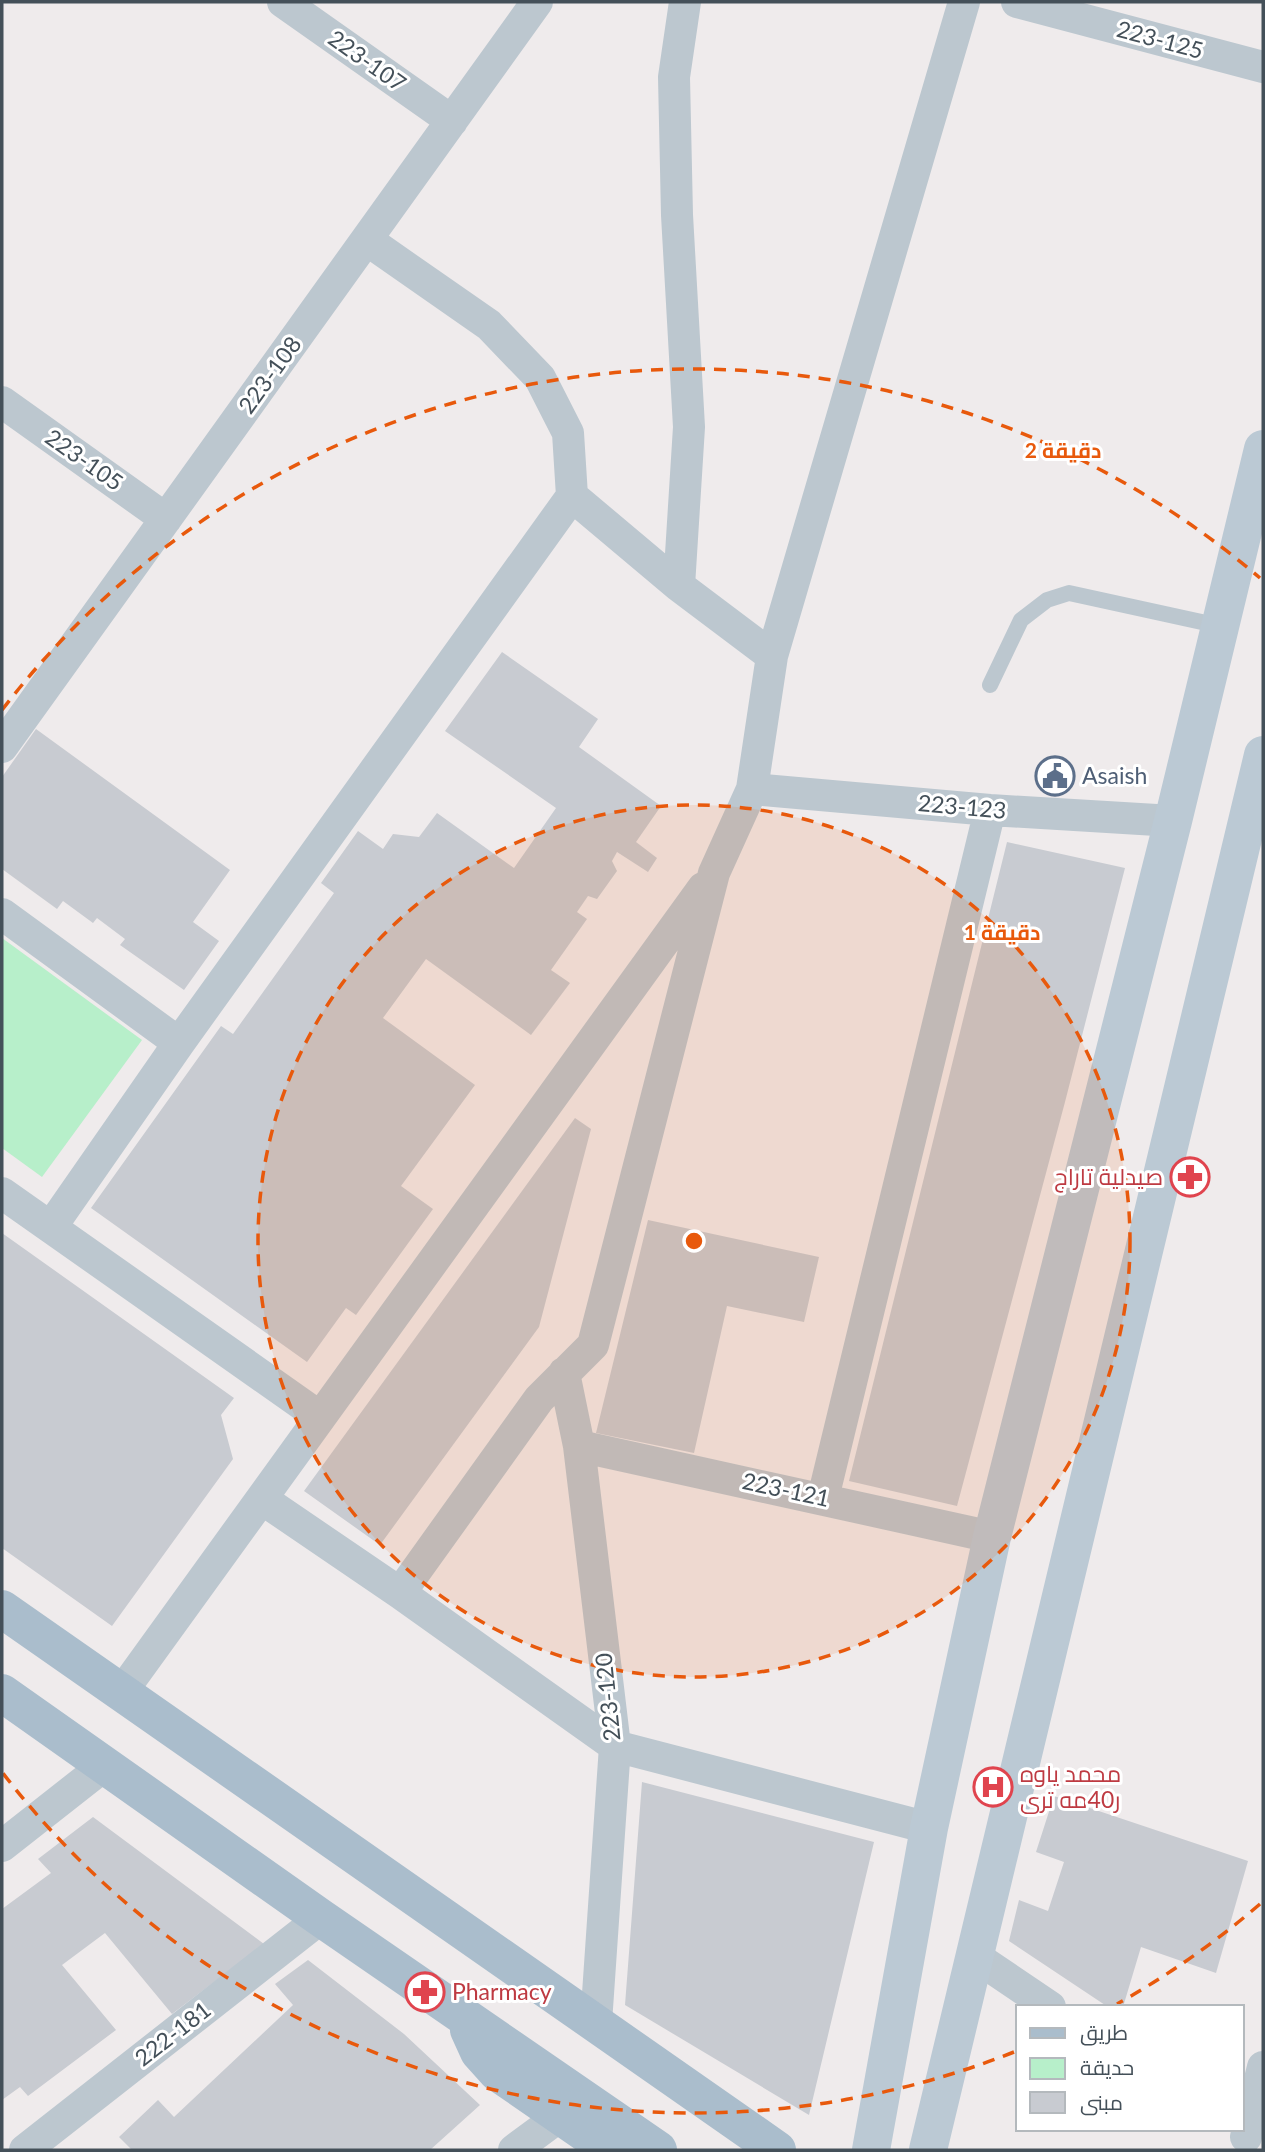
<svg xmlns="http://www.w3.org/2000/svg" width="1265" height="2152" viewBox="0 0 1265 2152" font-family="Lato,Cairo,sans-serif">
	<style>
		.green { fill: #b7efca }
		.building { fill: #c8cbd1 }
		.lines { fill: none; stroke-linecap: round; stroke-linejoin: round }
		.lane { stroke: #bcc7cf; stroke-width: 16 }
		.street { stroke: #bcc7cf; stroke-width: 32 }
		.secondary { stroke: #bbc9d4; stroke-width: 38 }
		.primary { stroke: #aabdcc; stroke-width: 38 }
		.ring { fill: none; stroke: #e8590c; stroke-width: 3.5; stroke-dasharray: 12 9 }
		.labels { text-anchor: middle; stroke-width: 6; stroke-linejoin: round; paint-order: stroke }
		.street-label { font-size: 23px; fill: #445059; stroke: #fff }
		.service-label { font-size: 23px; fill: #4e5e75; stroke: #fff; text-anchor: start }
		.health-label { font-size: 23px; fill: #be3a42; stroke: #fff; text-anchor: start }
		.centre { fill: #e8590c; stroke: #fff; stroke-width: 3.5 }
		.ring-label { font-size: 21px; text-anchor: middle; font-weight: bold; fill: #e8590c; stroke: #fff; stroke-width: 6; stroke-linejoin: round; paint-order: stroke }
	</style>
	<rect width="100%" height="100%" fill="#efebec"/>
	<!-- green -->
	<path class="green" d="M2,938L142,1040L42,1177L2,1148Z"/>
	<!-- building -->
	<path class="building" d="M502,652L598,719L579,747L661,806L636,842L657,858L648,872L617,852L612,861L617,871L597,899L588,896L577,912L587,919L551,970L570,983L531,1035L426,959L383,1018L475,1085L401,1186L433,1209L356,1315L346,1308L307,1362L91,1208L221,1026L233,1034L334,893L321,883L358,831L383,849L393,834L419,837L437,813L514,868L556,808L445,731Z
		M36,729L230,870L193,922L219,941L184,990L120,945L125,939L97,918L93,923L63,901L57,909L2,869V777Z
		M1007,842L1125,868L1065,1102L957,1506L849,1481Z
		M575,1118L591,1129L539,1327L380,1545L304,1491Z
		M648,1220L819,1257L804,1322L727,1306L694,1453L596,1433Z
		M2,1233L234,1398L221,1415L233,1459L112,1626L2,1548Z
		M642,1782L874,1842L809,2115L625,2005Z
		M1054,1796L1248,1861L1216,1973L1141,1947L1123,2007H1108L1009,1941L1019,1900L1048,1911L1064,1862L1036,1852Z
		M93,1817L264,1944L172,2014L105,1933L62,1965L116,2030L28,2096L20,2087L2,2100V1909L51,1873L38,1859Z
		M308,1960L404,2034L480,2105L430,2150H132L119,2137L158,2100L174,2117L293,2005L275,1984Z"/>
	<g class="lines">
		<!-- lane -->
		<path class="lane" d="M990,685L1021,620L1047,600L1069,593L1220,626"/>
		<!-- street -->
		<path class="street" d="M283,2L452,121
			M1017,2L1263,67
			M367,240L489,325L540,378L568,433L572,496L679,586L772,656
			M2,402L166,519
			M679,586L689,427L677,215L674,77L685,2
			M2,747L537,2
			M752,789L990,810L1173,821
			M2,914L179,1043
			M2,1193L320,1417
			M51,1227L179,1043L572,496
			M564,1373L579,1446L615,1746L596,2023
			M579,1446L992,1537
			M823,1498L990,810
			M262,1499L400,1593L615,1746L929,1828
			M400,1593L539,1399L593,1345L714,873L752,789L772,656L964,2
			M121,1693L703,888
			M2,1846L105,1765
			M973,1955L1050,2007
			M1246,2137L1263,2067
			M25,2150L321,1918
			M514,2150L560,2116"/>
		<!-- secondary -->
		<path class="secondary" d="M871,2150L929,1828L992,1537L1173,821L1263,449
			M928,2150L1263,755"/>
		<!-- primary -->
		<path class="primary" d="M2,1609L777,2150
			M2,1693L321,1918L658,2150
			M469,2030L479,2052L497,2072L610,2150"/>
	</g>
	<!-- distance rings -->
	<circle cx="694" cy="1241" r="436" fill="#e8590c" fill-opacity=".12"/>
	<g class="ring">
		<circle cx="694" cy="1241" r="436"/>
		<path d="M1260 1904A872 872 0 0 1 1117 2004M1014 2052A872 872 0 0 1 2 1772M2 710A872 872 0 0 1 1260 578"/>
	</g>
	<!-- icons -->
	<defs>
		<g id="civic-ring" transform="scale(2.0125)"><circle r="9.5" fill="#fff" stroke="#5c6f8a" stroke-width="1.5"/><path d="M-.6-6.5H3V-4.5H.6V-3L4-1V1h2V6H-6V1h2V-1L-.6-3ZM-1.2 2.5V6h2.4V2.5Z" fill="#5c6f8a"/></g>
		<g id="pharmacy-ring" transform="scale(2.0125)"><circle r="9.5" fill="#fff" stroke="#e0444e" stroke-width="1.5"/><path d="M-2-6h4v4h4v4h-4v4h-4v-4h-4v-4h4Z" fill="#e0444e"/></g>
		<g id="hospital-ring" transform="scale(2.0125)"><circle r="9.5" fill="#fff" stroke="#e0444e" stroke-width="1.5"/><path d="M-5-5h3v3.5h4V-5h3V5h-3V1.5h-4V5h-3Z" fill="#e0444e"/></g>
	</defs>
	<g fill-rule="evenodd">
		<use href="#civic-ring" x="1055" y="776"/>
		<use href="#pharmacy-ring" x="1190" y="1177"/>
		<use href="#hospital-ring" x="993" y="1787"/>
		<use href="#pharmacy-ring" x="425" y="1992"/>
	</g>
	<g class="labels">
		<!-- street labels -->
		<g class="street-label">
			<text transform="translate(1160 40) rotate(15)" y="8">223-125</text>
			<text transform="translate(367 61) rotate(35)" y="8">223-107</text>
			<text transform="translate(270 375) rotate(-54)" y="8">223-108</text>
			<text transform="translate(84 460) rotate(35)" y="8">223-105</text>
			<text transform="translate(962 807) rotate(5)" y="8">223-123</text>
			<text transform="translate(786 1490) rotate(12)" y="8">223-121</text>
			<text transform="translate(608 1697) rotate(-96)" y="8">223-120</text>
			<text transform="translate(173 2034) rotate(-38)" y="8">222-181</text>
		</g>
		<!-- service labels -->
		<g class="service-label">
			<text x="1082" y="784">Asaish</text>
		</g>
		<!-- health labels -->
		<g class="health-label">
			<text x="1163" y="1185" text-anchor="end">صيدلية تاراج</text>
			<text x="1020" y="1782">محمد ياوه<tspan x="1020" dy="26">ر40مه ترى</tspan></text>
			<text x="452" y="2000">Pharmacy</text>
		</g>
	</g>
	<circle cx="694" cy="1241" r="10" class="centre"/>
	<g class="ring-label">
		<text x="1063" y="458">2 دقيقة</text>
		<text x="1002" y="940">1 دقيقة</text>
	</g>
	<!-- border -->
	<rect width="1265" height="2152" fill="none" stroke="#445059" stroke-width="7"/>
	<!-- legend -->
	<rect x="1016" y="2005" width="228" height="126" fill="#ffffff" stroke="#b4b9bd" stroke-width="2"/>
	<rect x="1030" y="2028" width="35" height="10" fill="#aabdcc" stroke="#b4b9bd" stroke-width="2"/>
	<text x="1080" y="2040" font-size="21" fill="#445059">طريق</text>
	<rect x="1030" y="2058" width="35" height="21" fill="#b7efca" stroke="#b4b9bd" stroke-width="2"/>
	<text x="1080" y="2075" font-size="21" fill="#445059">حديقة</text>
	<rect x="1030" y="2092" width="35" height="21" fill="#c8cbd1" stroke="#b4b9bd" stroke-width="2"/>
	<text x="1080" y="2110" font-size="21" fill="#445059">مبنى</text>
</svg>
